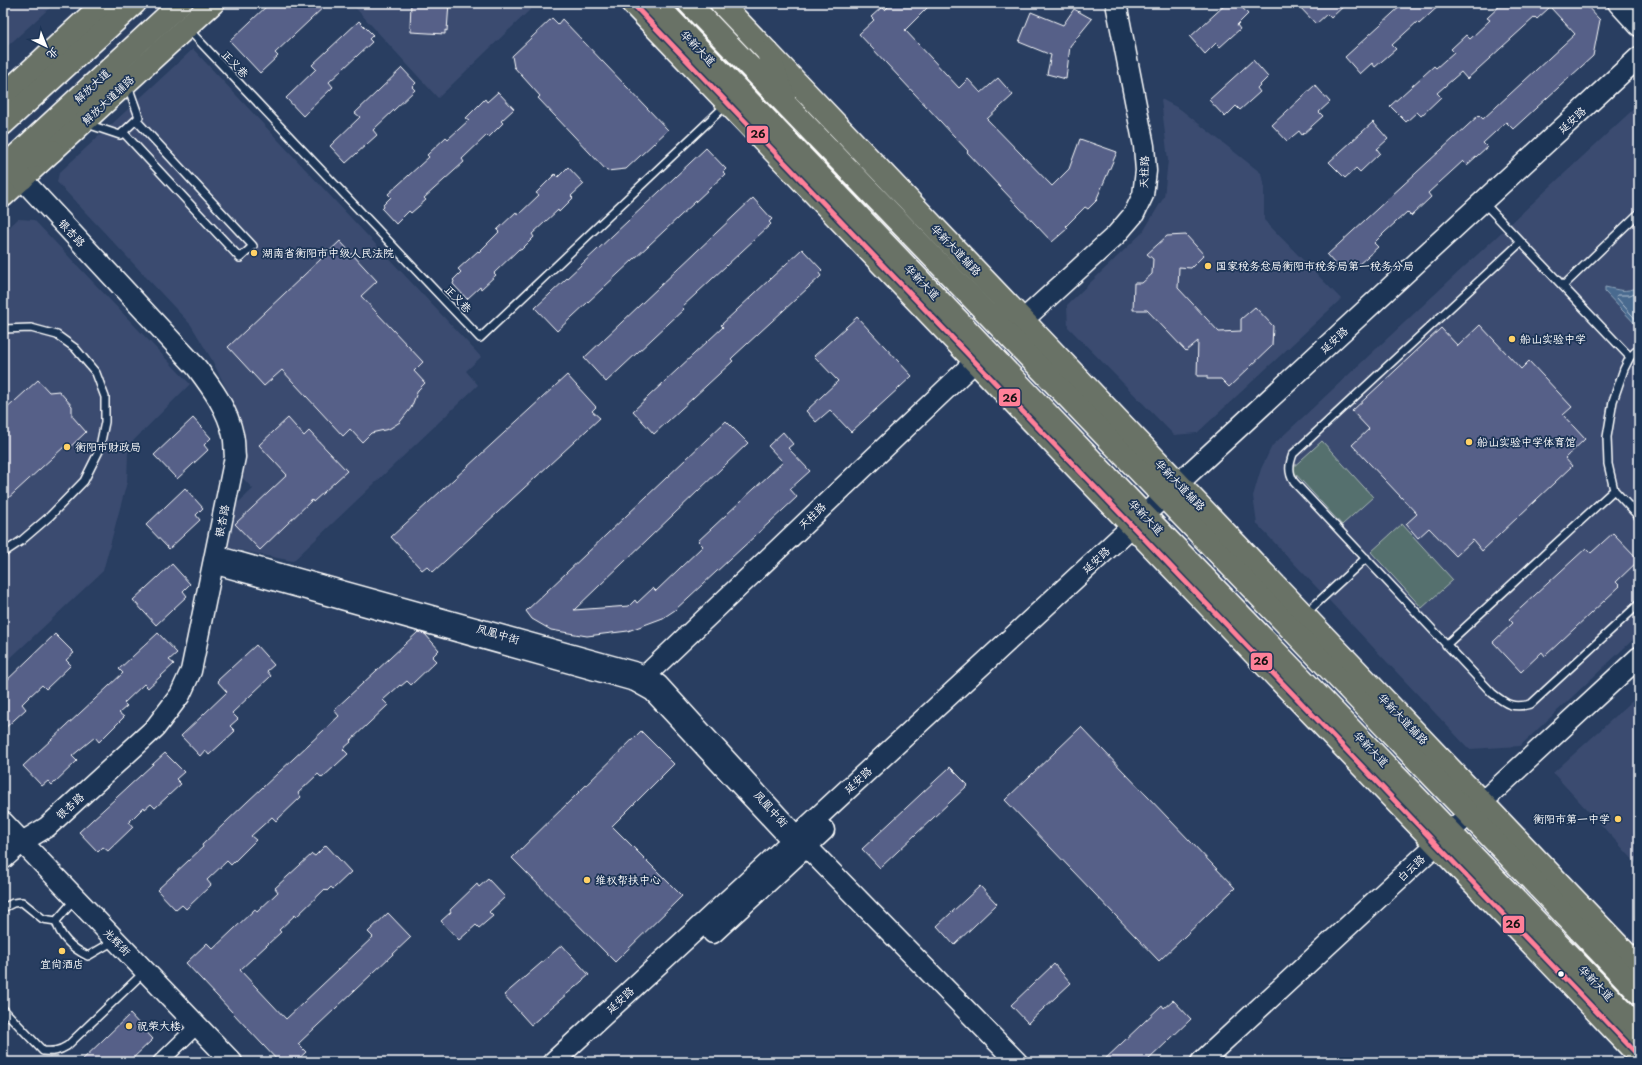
<svg xmlns="http://www.w3.org/2000/svg" width="1642" height="1065" viewBox="0 0 1642 1065" font-family="'Playpen Sans','LXGW WenKai TC',sans-serif">
	<style>
		.built { fill: #3b4c70 }
		.green { fill: #54706e; stroke: #aab8b6 }
		.water { fill: #486a8f; stroke: #91a6bc }
		.lines { fill: none; stroke-linecap: round; stroke-linejoin: round }
		.shore { stroke: #b6c3d2; stroke-width: 1 }
		.building { fill: #576088; stroke: #fff }
		.lane-casing { stroke: #fff; stroke-width: 10 }
		.street-casing { stroke: #fff; stroke-width: 17 }
		.secondary-casing { stroke: #fff; stroke-width: 23 }
		.primary-casing { stroke: #fff; stroke-width: 25 }
		.highway-casing { stroke: #fff; stroke-width: 25 }
		.lane { stroke: #1d3557; stroke-width: 7 }
		.street { stroke: #1d3557; stroke-width: 14 }
		.secondary { stroke: #1d3557; stroke-width: 20 }
		.primary { stroke: #697266; stroke-width: 22 }
		.highway { stroke: #697266; stroke-width: 22 }
		.bus-1-casing { stroke: #1d3557; stroke-width: 8 }
		.bus-1 { stroke: #ff8098; stroke-width: 5 }
		.poi-dot { fill: #ffd166; stroke: #1d3557; stroke-width: 1.5 }
		.bus-dot { fill: #fff; stroke: #1d3557; stroke-width: 1.5 }
		.labels { text-anchor: middle; stroke-width: 3.5; stroke-linejoin: round; paint-order: stroke }
		.street-label { font-size: 11px; fill: #fff; stroke: #1d3557 }
		.poi-label { font-size: 11px; fill: #fff; stroke: #1d3557; text-anchor: start }
		.line-badge { stroke: #1d3557; stroke-width: 1.5 }
		.pale-badge-label { font-size: 11px; text-anchor: middle; font-weight: bold; fill: #111 }
	</style>
	<rect width="100%" height="100%" fill="#293e61"/>
	<filter id="ink" filterUnits="userSpaceOnUse"><feTurbulence type="fractalNoise" baseFrequency=".025" numOctaves="2"/><feDisplacementMap in="SourceGraphic" scale="8" xChannelSelector="R" yChannelSelector="G"/><feConvolveMatrix kernelMatrix="1 2 1 2 8 2 1 2 1" color-interpolation-filters="sRGB"/></filter>
	<g filter="url(#ink)">
		<!-- built -->
		<path class="built" d="M3,3H55L3,50Z
			M351,3H537L438,98Z
			M193,49L481,357L466,371L478,385L293,561L223,547L228,512L253,489L238,473L244,437L233,402L212,360L191,325L57,182L59,173Z
			M1161,99L1180,109L1261,173L1264,188V220L1341,299L1197,433L1174,435L1068,327L1067,305L1143,232L1164,197L1168,160Z
			M1639,104V634L1520,746L1469,749L1257,524L1253,496L1261,469L1272,446Z
			M18,219L34,220L190,384L132,442L128,451L127,482L103,571L3,665V233Z
			M1639,695V866L1553,773Z"/>
		<!-- green -->
		<path class="green" d="M1322,441L1373,497L1342,525L1291,469Z
			M1402,524L1453,580L1422,608L1371,552Z"/>
		<!-- water -->
		<path class="water" d="M1605,287C1620,290 1624,293 1639,287V328L1605,292Z"/>
		<g class="lines">
			<!-- shore -->
			<path class="shore" d="M1639,291L1630,295H1617L1616,297L1639,323"/>
		</g>
		<!-- building -->
		<path class="building" d="M270,3H328L275,53L278,56L260,73L230,41Z
			M411,3H449L447,31L445,30V34L411,32V28H410Z
			M892,3H932L905,30L959,88L968,79L981,93L998,78L1013,95L987,119L1052,186L1069,169L1080,139L1117,152L1097,198L1098,199L1088,209L1085,207L1066,226L1068,228L1052,242L967,152L968,151L859,34L874,20L871,17L882,7L885,10Z
			M1227,3H1238L1248,14L1237,25L1240,29L1220,47L1216,43L1205,54L1190,37Z
			M1296,3H1347L1331,18L1327,14L1316,24Z
			M1404,3H1442L1419,24L1417,22L1392,45L1396,49L1375,67L1372,63L1360,74L1345,57Z
			M1503,3H1584L1600,20L1593,56L1513,129L1506,122L1483,143L1487,147L1467,165L1463,161L1428,193L1431,197L1411,216L1407,212L1385,232L1374,243L1378,247L1357,266L1354,261L1342,272L1327,255L1479,115L1483,119L1575,34L1550,7L1537,19L1535,17L1467,79L1461,72L1437,93L1441,97L1421,116L1417,112L1406,122L1390,106L1434,66L1436,68L1454,52L1451,49L1466,35L1470,39L1490,20L1487,18Z
			M1074,9L1092,19L1070,46L1066,79L1047,74L1051,55L1019,42L1031,12L1063,25Z
			M552,18L558,24L562,19L668,130L626,169L607,171L538,98L540,96L514,67L512,56Z
			M359,21L373,35L369,39L372,42L329,82L333,87L303,116L286,98L316,69L312,65Z
			M1253,60L1268,77L1257,88L1260,92L1240,110L1236,106L1225,117L1209,100Z
			M402,68L416,83L412,87L415,90L373,130L377,135L346,163L330,146L360,117L355,113Z
			M1315,85L1330,102L1319,112L1323,116L1302,135L1299,131L1287,141L1272,125Z
			M498,92L514,109L501,121L503,123L489,137L487,135L462,159L464,162L424,198L426,200L411,213L409,211L396,224L382,209L384,207L383,205L391,197L388,194L429,157L427,155L446,137L448,139L469,120L466,118L485,99L487,102Z
			M1373,122L1388,139L1377,149L1380,153L1360,172L1356,168L1345,178L1329,162Z
			M706,148L726,169L723,172L725,174L557,331L535,308Z
			M568,167L584,184L571,196L573,198L559,212L558,210L532,234L534,237L521,250L519,249L494,273L496,275L481,289L480,287L467,299L453,284L454,281L453,280L461,272L458,269L478,251L479,252L499,232L497,230L516,212L518,215L539,195L536,193L555,174L558,177Z
			M753,198L772,219L769,222L771,224L682,307L684,309L606,382L584,358Z
			M1186,235L1204,255L1191,268L1179,267L1178,288L1219,332L1241,331V319L1255,307L1273,326L1272,346L1229,387L1221,379H1207V376H1197L1198,341L1186,351L1147,310H1133L1134,283H1142L1152,274L1153,259L1147,254L1167,236Z
			M340,241L377,281L361,296L423,362L414,371L425,383L418,390L411,408L400,422L389,429L371,433L362,442L350,429L343,436L282,370L264,386L228,347Z
			M802,249L822,270L819,273L821,276L734,356L731,359L733,361L654,434L633,411L723,327L721,325Z
			M857,317L912,376L851,432L830,410L816,422L806,411L838,381L814,356Z
			M1480,325L1521,369L1529,361L1572,407L1563,415L1585,439L1565,458L1572,466L1482,551L1473,540L1456,556L1429,528L1418,538L1406,524L1417,514L1352,445L1369,429L1352,411L1441,328L1458,346Z
			M567,375L596,407L592,411L600,418L433,572L427,566L422,570L391,537Z
			M38,380L49,392L59,391L72,406V416L86,432L68,449L65,446L3,503V412Z
			M193,418L211,438L204,445L208,450L177,479L154,455Z
			M288,418L304,436L309,431L347,471L313,502L312,500L260,550L235,524L287,475L259,445Z
			M726,421L748,443L574,610L629,606L635,600L637,603L653,588L656,591L703,546L698,541L783,462L768,446L783,432L793,444L788,448L810,471L790,489L797,497L675,610L663,618L628,631L587,636L551,630L532,619L526,611Z
			M185,488L203,508L196,515L200,520L169,549L146,525Z
			M1613,533L1639,560L1616,582L1620,586L1545,656L1542,652L1521,672L1493,642L1513,623L1509,619L1586,548L1591,553Z
			M172,564L190,584L183,591L187,596L156,625L133,600Z
			M418,632L425,634L439,650L432,657L436,661L411,685L407,681L401,686L400,685L383,700L388,705L350,741L351,742L343,749L348,754L322,778L318,774L298,793L301,797L276,821L272,817L251,836L256,840L231,865L227,861L207,880L211,885L186,909L182,905L176,910L157,890L203,847L202,845L247,802L339,716L334,710Z
			M158,633L177,653L169,660L174,664L148,688L144,684L124,703L127,706L119,713L124,717L99,742L95,737L72,756L77,761L52,785L48,781L42,786L23,766L123,673L119,669Z
			M55,634L74,653L66,660L71,665L46,689L42,685L30,696L22,704L26,709L3,730V684Z
			M256,645L274,665L267,671L271,676L232,713L238,719L230,726L235,731L209,755L205,750L200,756L181,736L227,692L217,681Z
			M1081,727L1235,888L1159,961L1005,800Z
			M641,731L674,764L612,826L682,896L615,962L512,858Z
			M165,753L184,772L176,779L181,784L155,808L151,804L145,809L144,807L129,822L133,827L108,851L103,847L98,852L79,832Z
			M950,767L968,785L880,868L862,849Z
			M326,845L351,872L333,889L331,887L327,891L325,889L296,917L295,915L279,930L281,932L240,970L286,1019L373,937L368,932L388,913L411,937L298,1044L306,1052L295,1062H279L186,963L207,943L213,949L255,909L257,912L278,892L275,888L312,854L315,856Z
			M488,879L505,897L489,912L493,916L479,928L476,925L459,940L441,921L451,912L450,910L477,884L479,887Z
			M980,886L997,904L954,945L937,926Z
			M562,945L589,975L531,1025L504,995Z
			M1054,964L1071,983L1028,1023L1011,1005Z
			M1173,1000L1191,1019L1146,1062H1102L1162,1005L1164,1008Z
			M130,1014L153,1039L129,1062H80Z"/>
		<g class="lines">
			<!-- lane casing -->
			<g class="lane-casing">
				<path id="lane" d="M188,29L480,338L726,105
					M87,124L120,135L136,120L139,117L128,86
					M123,132L240,258L253,246L136,120
					M1484,203L1630,357
					M1521,242L1293,454C1289,465 1288,472 1294,482L1492,693C1506,704 1512,709 1531,704L1639,604
					M1563,286L1639,213
					M3,329L31,328L57,335L75,348L96,373L105,397V422L99,451L84,481L50,516L21,541L3,553
					M1639,348L1630,357L1624,369L1613,401L1607,437L1608,464L1614,490L1639,517
					M1305,614L1366,558
					M1446,645L1614,490
					M3,908L13,903L22,902L43,919L56,921
					M56,921C60,937 73,949 88,956L107,945
					M56,921L70,905
					M3,1009L43,1051C53,1052 59,1051 67,1046L139,977"/>
			</g>
			<!-- street casing -->
			<g class="street-casing">
				<path id="street" d="M160,1062L191,1032"/>
			</g>
			<!-- secondary casing -->
			<g class="secondary-casing">
				<path id="secondary" d="M1618,3L1639,26
					M1011,331L1116,235L1134,214L1143,195L1146,171L1144,146L1116,3
					M222,558L637,673L658,685L793,833L794,839L789,837L653,691L635,681L220,565L214,560Z
					M639,683L644,677L987,350
					M3,822L232,1062
					M804,848L811,851L1017,1062
					M3,859L22,842L47,827L155,728L180,695L191,671L235,457C234,450 235,442 233,435C228,410 212,388 197,368L22,179
					M713,933L824,830
					M553,1062L1639,57
					M1201,1062L1639,657"/>
			</g>
			<!-- primary casing -->
			<g class="primary-casing">
				<path id="primary" d="M632,3L1639,1056
					M721,3L1639,967
					M3,96L104,3
					M3,196L213,3"/>
			</g>
			<!-- highway casing -->
			<g class="highway-casing">
				<path id="highway" d="M655,3L1144,515L1639,1028
					M689,3C1005,334 1325,661 1639,993
					M768,53L784,97
					M3,124L135,3
					M3,168L181,3
					M22,179L8,164L52,151"/>
			</g>
			<!-- lane -->
			<use href="#lane" class="lane"/>
			<!-- street -->
			<use href="#street" class="street"/>
			<!-- secondary -->
			<use href="#secondary" class="secondary"/>
			<!-- primary -->
			<use href="#primary" class="primary"/>
			<!-- highway -->
			<use href="#highway" class="highway"/>
			<!-- bus-1 casing -->
			<g class="bus-1-casing">
				<path id="bus-1" d="M632,3L1639,1056"/>
			</g>
			<!-- bus-1 -->
			<use href="#bus-1" class="bus-1"/>
		</g>
	</g>
	<!-- markers -->
	<g class="poi-dot">
		<circle cx="254" cy="253" r="4"/>
		<circle cx="1208" cy="266" r="4"/>
		<circle cx="1512" cy="339" r="4"/>
		<circle cx="1469" cy="442" r="4"/>
		<circle cx="67" cy="447" r="4"/>
		<circle cx="1618" cy="819" r="4"/>
		<circle cx="587" cy="880" r="4"/>
		<circle cx="62" cy="951" r="4"/>
		<circle cx="129" cy="1026" r="4"/>
	</g>
	<circle class="bus-dot" cx="1561" cy="974" r="3.5"/>
	<g class="labels">
		<!-- street labels -->
		<g class="street-label">
			<text transform="translate(698 48) rotate(46)" y="4">华新大道</text>
			<text transform="translate(235 64) rotate(46)" y="4">正义巷</text>
			<text transform="translate(92 86) rotate(-43)" y="4">解放大道</text>
			<text transform="translate(108 100) rotate(-43)" y="4">解放大道辅路</text>
			<text transform="translate(1572 120) rotate(-43)" y="4">延安路</text>
			<text transform="translate(1144 172) rotate(-88)" y="4">天柱路</text>
			<text transform="translate(72 233) rotate(47)" y="4">银杏路</text>
			<text transform="translate(956 250) rotate(46)" y="4">华新大道辅路</text>
			<text transform="translate(922 282) rotate(46)" y="4">华新大道</text>
			<text transform="translate(458 299) rotate(46)" y="4">正义巷</text>
			<text transform="translate(1334 340) rotate(-43)" y="4">延安路</text>
			<text transform="translate(1180 485) rotate(46)" y="4">华新大道辅路</text>
			<text transform="translate(812 516) rotate(-44)" y="4">天柱路</text>
			<text transform="translate(1146 517) rotate(46)" y="4">华新大道</text>
			<text transform="translate(222 521) rotate(-79)" y="4">银杏路</text>
			<text transform="translate(1096 560) rotate(-43)" y="4">延安路</text>
			<text transform="translate(498 634) rotate(16)" y="4">凤凰中街</text>
			<text transform="translate(1403 719) rotate(46)" y="4">华新大道辅路</text>
			<text transform="translate(1371 749) rotate(46)" y="4">华新大道</text>
			<text transform="translate(858 780) rotate(-43)" y="4">延安路</text>
			<text transform="translate(70 806) rotate(-42)" y="4">银杏路</text>
			<text transform="translate(771 809) rotate(48)" y="4">凤凰中街</text>
			<text transform="translate(1411 868) rotate(-43)" y="4">白云路</text>
			<text transform="translate(117 942) rotate(46)" y="4">光辉街</text>
			<text transform="translate(1596 983) rotate(46)" y="4">华新大道</text>
			<text transform="translate(620 1000) rotate(-43)" y="4">延安路</text>
		</g>
		<!-- poi labels -->
		<g class="poi-label">
			<text x="262" y="257">湖南省衡阳市中级人民法院</text>
			<text x="1216" y="270">国家税务总局衡阳市税务局第一税务分局</text>
			<text x="1520" y="343">船山实验中学</text>
			<text x="1477" y="446">船山实验中学体育馆</text>
			<text x="75" y="451">衡阳市财政局</text>
			<text x="1610" y="823" text-anchor="end">衡阳市第一中学</text>
			<text x="595" y="884">维权帮扶中心</text>
			<text x="62" y="968" text-anchor="middle">宜尚酒店</text>
			<text x="137" y="1030">祝荣大楼</text>
		</g>
	</g>
	<g class="line-badge">
		<rect x="746" y="125" width="23" height="19" rx="4" fill="#ff8098"/>
		<rect x="998" y="388" width="23" height="19" rx="4" fill="#ff8098"/>
		<rect x="1250" y="652" width="23" height="19" rx="4" fill="#ff8098"/>
		<rect x="1502" y="915" width="23" height="19" rx="4" fill="#ff8098"/>
	</g>
	<g class="pale-badge-label">
		<text x="758" y="138">26</text>
		<text x="1010" y="402">26</text>
		<text x="1261" y="665">26</text>
		<text x="1513" y="928">26</text>
	</g>
	<!-- margin -->
	<rect width="1642" height="1065" fill="none" stroke="#1d3557" stroke-width="16"/>
	<rect x="8" y="8" width="1626" height="1049" fill="none" stroke="#fff" stroke-width="1.5" filter="url(#ink)"/>
	<!-- north arrow -->
	<g transform="translate(46 46) rotate(137)" stroke="#1d3557" stroke-width="3" paint-order="stroke">
	<path d="M0-3L7 15L0 10L-7 15Z" fill="#ffffff"/>
	<text y="-6" font-size="11" font-weight="bold" text-anchor="middle" fill="#ffffff">北</text>
	</g>
</svg>
